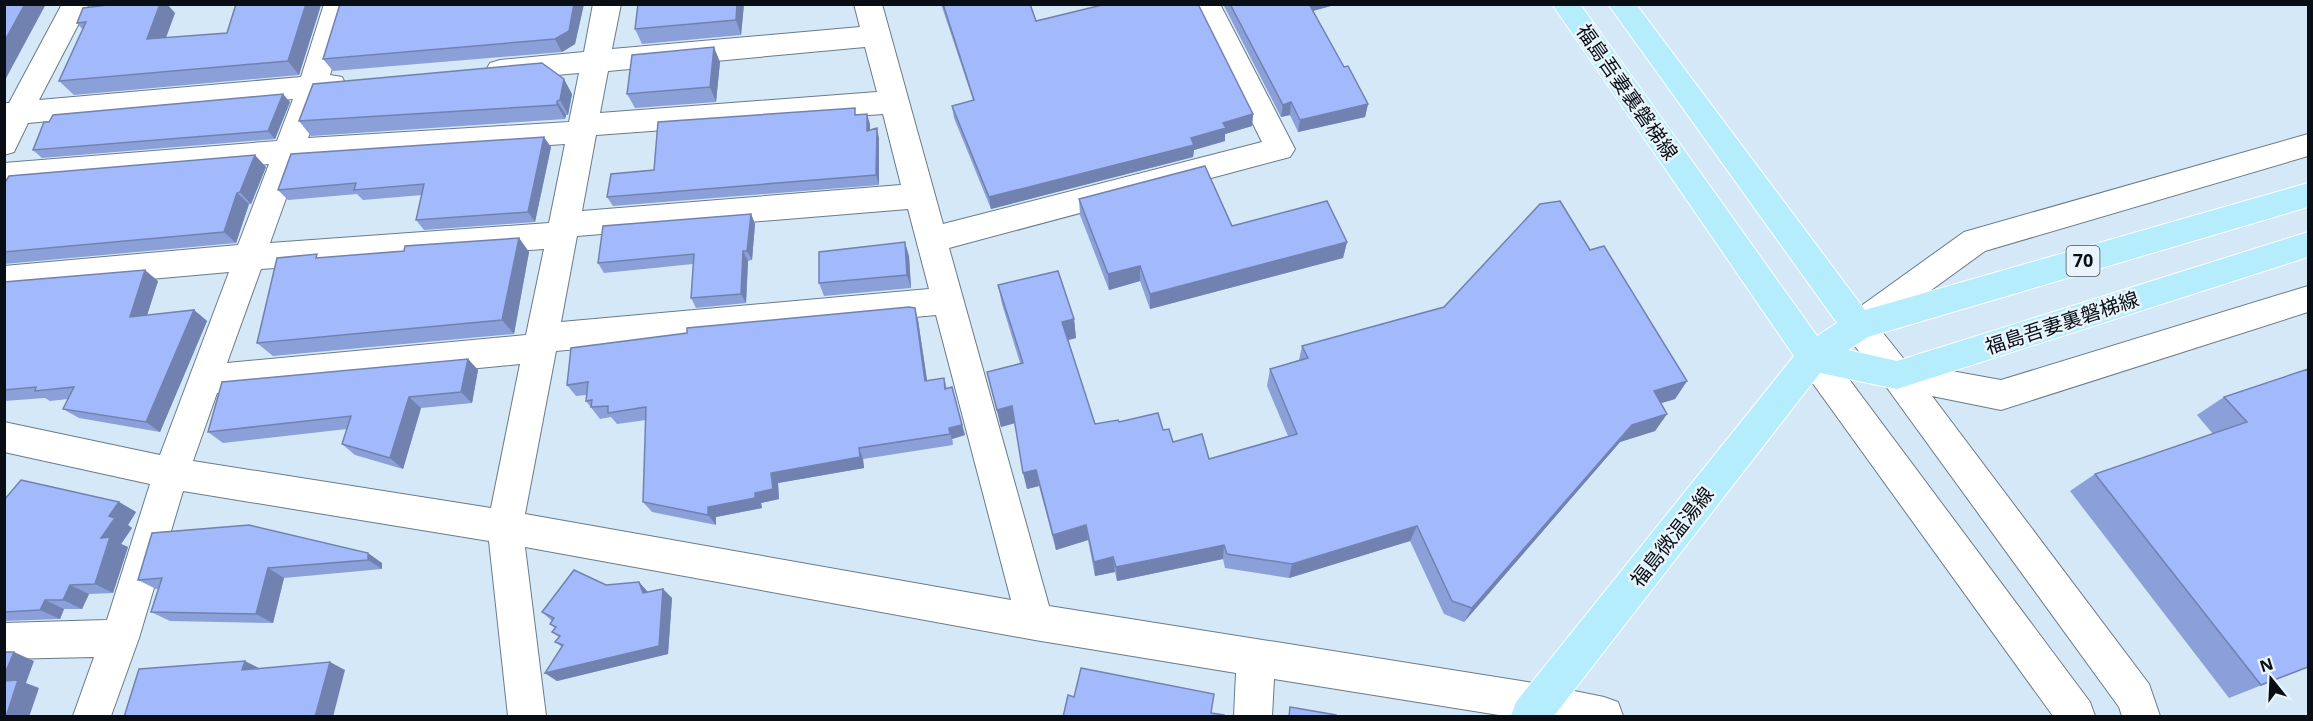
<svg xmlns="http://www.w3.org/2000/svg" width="2313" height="721" viewBox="0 0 2313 721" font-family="'Noto Sans','Noto Sans JP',sans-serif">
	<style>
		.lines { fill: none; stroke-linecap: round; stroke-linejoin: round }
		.minor-casing { stroke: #6a7b88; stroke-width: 2 }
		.major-casing { stroke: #fff; stroke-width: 2 }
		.minor { fill: #fff; fill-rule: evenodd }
		.major { fill: #b5edfd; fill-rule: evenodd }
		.wall { fill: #8b9fd8 }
		.shaded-wall { fill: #7182b0 }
		.building { fill: #a2b9fb; stroke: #7182b0; stroke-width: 1.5 }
		.labels { text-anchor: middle; stroke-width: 5; stroke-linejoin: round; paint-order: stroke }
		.shield { fill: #e9f4fd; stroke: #4c5359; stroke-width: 1.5 }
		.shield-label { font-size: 18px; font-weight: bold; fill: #080e13 }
		.street-label { font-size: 20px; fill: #080e13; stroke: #e9f4fd }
	</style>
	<rect width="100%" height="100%" fill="#d5e8f7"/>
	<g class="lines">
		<!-- minor casing -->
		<g class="minor-casing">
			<path id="minor" d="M62,4H89L39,100L301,77L324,4H352L330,75L342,77L346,85L342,93L323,97L308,138L569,122L579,73L500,80L490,77L486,70L490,63L500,60L584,52L593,4H621L612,49L860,27L854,4H882L943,224L1262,142L1193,4H1220L1295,149L1290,157L949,248L1049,606L1540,684L1604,697L1618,702L1623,716H1505L1274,679L1272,716H1234L1236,673L1035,640L525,547L546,716H508L489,541L183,491L139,638L111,716H73L94,657L4,659V623L107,620L150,484L4,452V422L160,455L229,272L4,292V266L238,245L269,164L4,187V163L277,141L293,99L28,123L14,152L4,155V103H9ZM865,47L877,92L600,113L608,71ZM883,114L901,185L582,211L596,135ZM565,144L549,223L270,243L299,162ZM908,209L929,289L561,322L577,236ZM544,249L526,335L227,363L261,269ZM936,315L1011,600L525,514L556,351ZM520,364L491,508L193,461L217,393Z
				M2308,134V156L1985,251L1879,328L1907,363L2001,380L2308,286V312L2001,410L1932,396L2149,684L2160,716H2122L2119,707L1885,385L1847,336L1842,326L1847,316L1964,232Z
				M1813,343L1825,347L2090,702L2095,716H2053L1801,367L1797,357L1801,347Z"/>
		</g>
		<!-- major casing -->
		<g class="major-casing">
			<path id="major" d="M1552,4H1580L1817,336L1837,323L1608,4H1636L1865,310L2308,183V207L1868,337L1848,350L1897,361L2308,232V257L1897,389L1820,373L1554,716H1511L1516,702L1794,356Z"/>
		</g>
		<!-- minor -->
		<use href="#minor" class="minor"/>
		<!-- major -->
		<use href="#major" class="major"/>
	</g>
	<!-- wall -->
	<path class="wall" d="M236,4H320L321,5L299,75L74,95L59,81L83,30L77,23L175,13L166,38L227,33Z
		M584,4L575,44L562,52L333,71L323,59Z
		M638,4H744L741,35L642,44L635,29Z
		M941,4H1030L1036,21L1253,114L1252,126L1225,134V141L1194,150L1193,157L991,209L954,118L952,106L973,100Z
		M1223,4H1338L1313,11L1344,67L1368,104L1365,117L1298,132L1290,115L1281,117Z
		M720,62L716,102L635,108L627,94Z
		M572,94L568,115H566L565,119L311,136L299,121Z
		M290,102L275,139L42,158L33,150Z
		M857,114L870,124V130L879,138V185L613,206L607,197L654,170Z
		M551,147L535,222L424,230L416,220L422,195L363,200L357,194L288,200L278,190Z
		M266,167L251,204H249L236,243L4,264V184Z
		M1079,199L1232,226L1347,242L1343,258L1150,309L1140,281L1109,290L1080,215Z
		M751,214L755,224L752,260L748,261L746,303L696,308L691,298L693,264L604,273L598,263Z
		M519,238L529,252L514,334L273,356L257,343L321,258L404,251Z
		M1590,250L1687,381L1675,399L1661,403L1667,414L1655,431L1620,442L1464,622L1444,614L1410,541L1289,578L1225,568L1223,559L1117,581L1115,572L1095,576L1088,540L1056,550L1039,486L1027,489L1015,423L1001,427L987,372L1020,363L1002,304L998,285L1074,319L1076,338L1068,340L1095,424L1119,422L1163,430L1173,442L1209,459L1288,436L1267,386L1270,369L1299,360L1302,346L1444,307Z
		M909,256L911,288L824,296L819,283Z
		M158,281L147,315L194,310L207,321L160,432L79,418L63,409L68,399L50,401L45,398L4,401V282Z
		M918,320L927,381L944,378L947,389L965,435L952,439L953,445L863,459L864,468L778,483L779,499L761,503L762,508L716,517V525L652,512L643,502L646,420L617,424L611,417L600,419L586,401V395L576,396L567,385Z
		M468,359L478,370L472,403L421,408L403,469L355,455L342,444L347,429L223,443L208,432Z
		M2308,369V667L2229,698L2070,491L2095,474L2213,434L2197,415L2224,397Z
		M4,500L119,502L136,512L128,525L132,528L121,544L128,547L113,593L89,594L82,609H64L60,619L4,621Z
		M249,525L382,563V569L284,578L273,623L170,621L151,612L158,589H156L138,580Z
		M606,585L648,592L663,589L672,598L668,654L557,681L545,673L562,647L555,642L559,637L552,632L555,628L550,624L552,621L542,612Z"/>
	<!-- shaded-wall -->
	<path class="shaded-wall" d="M25,4H46L4,82V42Z
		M160,4H167L175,13L160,53L147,39Z
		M306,4H320L321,5L299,75L288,61Z
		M574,4H584L575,44L562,52L555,39Z
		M737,4H744L741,35L736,20Z
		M1306,4H1338L1305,13Z
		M714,47L720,62L716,102L710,87Z
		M564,79L572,94L568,115L560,100Z
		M283,94L290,102L275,139L268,131Z
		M557,101L566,115L565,119L557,105Z
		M1291,102L1290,115L1281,117L1283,105Z
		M1368,104L1365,117L1298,132L1300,120Z
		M867,114L870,124V141L867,131Z
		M1253,114L1252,126L1225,134V141L1194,150L1193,157L991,209L989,197Z
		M877,128L879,138V185L876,175Z
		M544,137L551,147L535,222L528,212Z
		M255,155L266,167L251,204L240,192Z
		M237,193L249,204L236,243L224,232Z
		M751,214L755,224L752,260L747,251Z
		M519,238L529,252L514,334L502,320Z
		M905,242L909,256L911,288L907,275Z
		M1347,242L1343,258L1150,309V294Z
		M743,251L748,261L746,303L741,294Z
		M1140,266V281L1109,290L1108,274Z
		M145,270L158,281L143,328L130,317Z
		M915,308L918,320L929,393L925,381Z
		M194,310L207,321L160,432L146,422Z
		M1074,319L1076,338L1064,341L1062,322Z
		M468,359L478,370L472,403L461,392Z
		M1687,381L1675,399L1642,409L1654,391Z
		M952,387L965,435L952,439L953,445L949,428Z
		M409,397L421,408L403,469L390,458Z
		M1012,406L1015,423L1001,427L997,410Z
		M1667,414L1655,431L1620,442L1464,622L1472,608L1632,425Z
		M859,448L863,459L864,468L778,483L779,499L761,503L762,508L716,517V525L708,515V507L755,493L771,473Z
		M1036,470L1039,486L1027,489L1023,473Z
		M119,502L136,512L128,525L132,528L121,544L128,547L113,593L95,584L101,538L109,516Z
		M1086,525L1088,540L1056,550L1053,535Z
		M1417,526L1410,541L1289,578L1292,564Z
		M1224,545L1223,559L1117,581L1116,567Z
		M368,553L382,563V569L368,560Z
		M1113,557L1115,572L1095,576L1094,562Z
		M268,568L284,578L273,623L256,614Z
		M639,582L648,592L643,593Z
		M70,585L89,594L82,609L63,600Z
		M663,589L672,598L668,654L557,681L545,673Z
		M45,600L64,609L60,619L40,610Z
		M14,652L34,661L26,683L39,688L29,717H6L4,676Z
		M245,661L261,669L242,670Z
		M330,662L345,670L333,717H315Z"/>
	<!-- building -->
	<path class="building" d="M4,4H25L4,42Z
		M116,4H160L147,39L227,33L236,4H306L288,61L59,81L86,22L77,23L83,8Z
		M340,4H574L569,31L555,39L323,59Z
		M638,4H737L736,20L635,29Z
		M943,4H1030L1036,21L1106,4H1198L1253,114L1223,123L1226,128L1191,138L1194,145L989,197L952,106L974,100Z
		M1230,4H1309L1344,67L1348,66L1368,104L1300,120L1291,102L1283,105Z
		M714,47L710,87L627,94L632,55Z
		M542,63L564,79L560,100L557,101V105L299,121L313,84Z
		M283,94L268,131L33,150L44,122H49L53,115Z
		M855,108V115L867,114V131L877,128L876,175L607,197L611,174L654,170L658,122Z
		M544,137L528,212L416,220L424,184L354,190L356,183L278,190L291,154Z
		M255,155L240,192L237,193L224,232L4,252V184L9,176Z
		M1205,166L1232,226L1327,201L1347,242L1150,294L1140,266L1108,274L1079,199Z
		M1560,201L1590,250L1604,246L1687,381L1654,391L1667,414L1632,425L1472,608L1452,601L1417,526L1292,564L1227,554L1224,545L1116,567L1113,557L1094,562L1086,525L1053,535L1036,470L1023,473L1012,406L997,410L987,372L1023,363L998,285L1058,271L1074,319L1062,322L1095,424L1118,420L1119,422L1158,413L1163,430L1169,429L1173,442L1202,434L1209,459L1297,434L1270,369L1308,358L1302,346L1444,307L1540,204Z
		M751,214L747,251H743L741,294L691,298L694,254L598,263L603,226Z
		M519,238L502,320L257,343L277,258L317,254L316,258L404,251L405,246Z
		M905,242L907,275L819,283V252Z
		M145,270L130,317L194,310L146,422L63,409L74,387L35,391L36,387L4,390V282Z
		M909,307L915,308L925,381L944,378L945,389L952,387L962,425L949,428L950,434L859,448L860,457L771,473L773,489L755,493V498L708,507V515L643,502L646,407L608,413V406L591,407L592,400L586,401L588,382L567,385L571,348L687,333V328Z
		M468,359L461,392L409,397L390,458L342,444L351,416L208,432L222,382Z
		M2308,369V667L2261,685L2095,474L2247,422L2224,397Z
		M21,480L119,502L109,516L115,518L101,538L110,537L95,584L70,585L63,600H45L40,610L4,612V500Z
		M249,525L368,553V560L268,568L256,614L151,612L162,578L138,580L152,533Z
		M574,570L606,585L639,582L643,593L663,589L659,646L545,673L563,645L555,642L560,636L552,632L556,627L550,624L554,618L542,612Z
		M4,652H14L4,676Z
		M245,661L242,670L330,662L315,717H124L139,669Z
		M1081,668L1214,694L1211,713L1224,715V717H1063L1068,695L1074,697Z
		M18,680L6,717H4V681Z
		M1290,707L1336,715V717H1289Z"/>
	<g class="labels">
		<!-- shield labels -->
		<rect class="shield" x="2066.5" y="246" width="33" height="30" rx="4.5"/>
		<g class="shield-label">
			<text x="2083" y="267">70</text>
		</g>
		<!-- street labels -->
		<g class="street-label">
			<text transform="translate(1627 92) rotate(55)" y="7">福島吾妻裏磐梯線</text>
			<text transform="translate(2062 323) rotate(-18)" y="7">福島吾妻裏磐梯線</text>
			<text transform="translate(1672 537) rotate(-52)" y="7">福島微温湯線</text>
		</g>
	</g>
	<!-- border -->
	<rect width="2313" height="721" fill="none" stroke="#080e13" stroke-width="12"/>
	<!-- north arrow -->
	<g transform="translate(2271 679) rotate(342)" stroke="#e9f4fd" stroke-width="4.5" paint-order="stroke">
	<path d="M0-4.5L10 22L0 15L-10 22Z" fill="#080e13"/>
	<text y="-9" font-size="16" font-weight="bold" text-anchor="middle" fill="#080e13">N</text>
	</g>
</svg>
